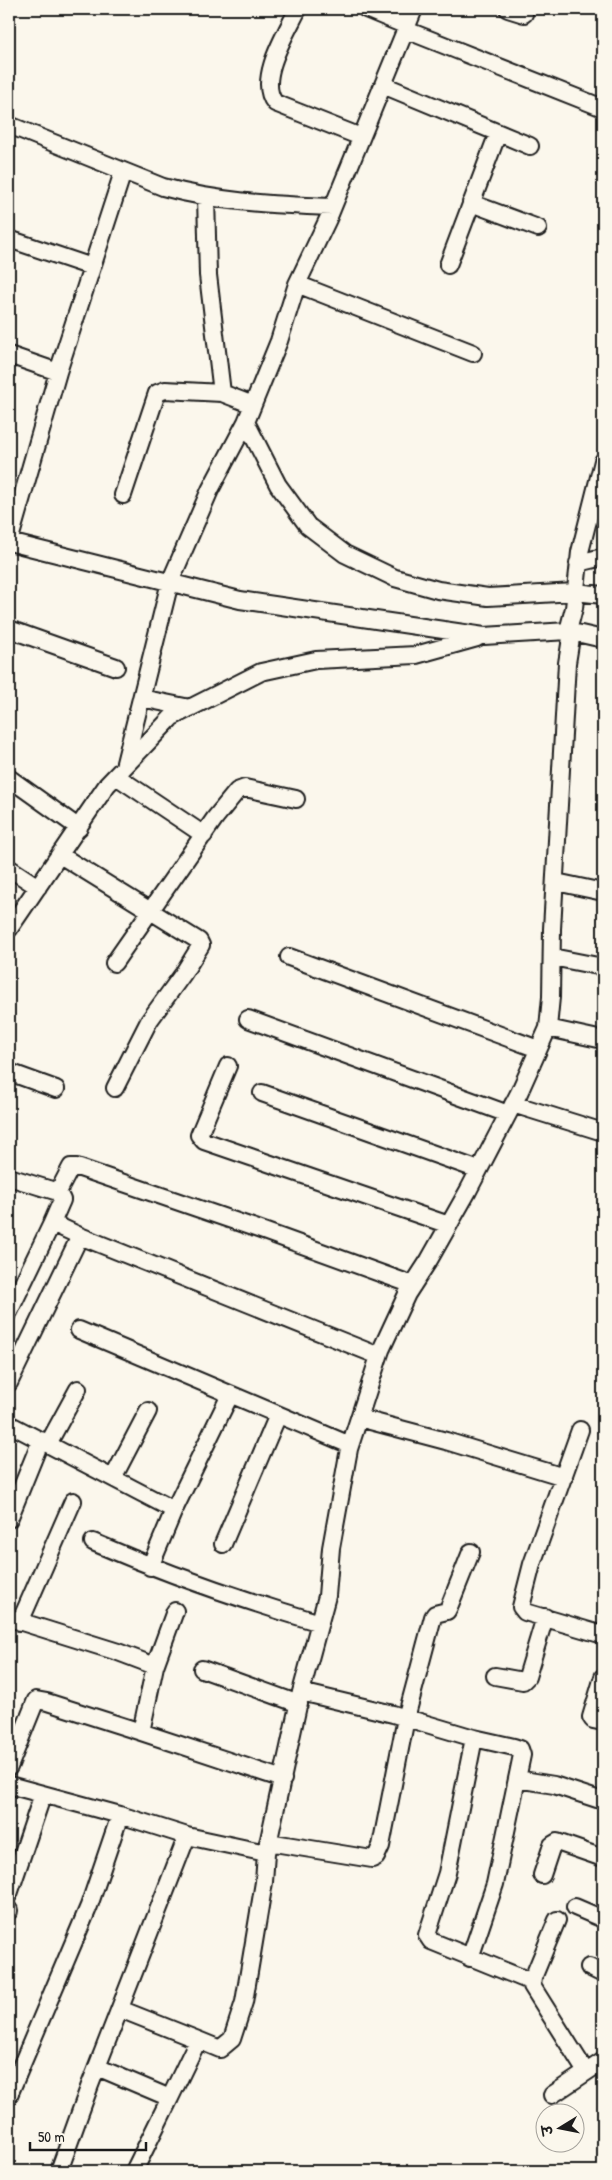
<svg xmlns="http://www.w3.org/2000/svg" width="612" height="2180" viewBox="0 0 612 2180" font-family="'Patrick Hand','Playpen Sans Deva',sans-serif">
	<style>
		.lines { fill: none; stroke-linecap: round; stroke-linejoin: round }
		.minor-casing { stroke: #1c1c1c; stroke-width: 20 }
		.minor { stroke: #fbf7ec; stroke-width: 16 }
	</style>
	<rect width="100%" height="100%" fill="#fbf7ec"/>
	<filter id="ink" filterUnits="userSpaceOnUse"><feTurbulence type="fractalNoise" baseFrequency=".02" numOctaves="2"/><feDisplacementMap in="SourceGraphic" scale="10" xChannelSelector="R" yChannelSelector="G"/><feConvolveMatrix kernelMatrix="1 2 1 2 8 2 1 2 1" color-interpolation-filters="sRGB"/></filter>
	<g filter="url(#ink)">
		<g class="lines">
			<!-- minor casing -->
			<g class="minor-casing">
				<path id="minor" d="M298,9C287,32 256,80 275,103L361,137
					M366,9L407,26
					M414,9L328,219L297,284L279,341L246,422L278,485L308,526L345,554L395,578L438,590L488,597L575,592L603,595
					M508,9L524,14
					M406,30L603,108
					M383,85L530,146
					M9,125L163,187C217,202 275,205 332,207
					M206,197L208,275L222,393L253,405
					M471,203L538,228
					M9,239L92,267
					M448,265L498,133
					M297,284L473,353
					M9,355L58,372L123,172
					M58,372L9,542L240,600L484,636L568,631L603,639
					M123,495L157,393L165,390L222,393
					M578,563L603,557
					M9,629L116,667
					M568,631L574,608L580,552L603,461
					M141,698L190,708
					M124,767L170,582L210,490L246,422
					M116,776L204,835
					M9,778L79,828
					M60,855L199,941L201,945L183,974L149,1021L115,1088
					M9,868L38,887
					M556,882L603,892
					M9,929L107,785L172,717L261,672L316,660L416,655L477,638
					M289,957L538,1049
					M552,957L603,967
					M114,963L215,818L237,791L245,788L296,799
					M248,1019L508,1114
					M548,1028L603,1040
					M228,1066L199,1135L204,1141L449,1225
					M9,1072L56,1089
					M262,1093L479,1170
					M513,1104L603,1132
					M9,1177L58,1192L71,1167H77L258,1229L413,1285
					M52,1223L62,1200L58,1192
					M9,1312L52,1223L80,1236
					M79,1330L350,1445
					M9,1383L80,1236L379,1356
					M359,1418L446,1441L564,1477
					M9,1424L174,1510
					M580,1430L532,1564L521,1607L525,1612L603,1635
					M48,1444L78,1389
					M113,1478L148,1411
					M9,1519L41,1440
					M93,1542C167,1574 242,1600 320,1623
					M223,1544L278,1415
					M150,1567L174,1510L230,1395
					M9,1618L118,1652L155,1666L141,1732L283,1779
					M20,1622L73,1501
					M155,1666L175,1611
					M202,1669L299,1704
					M495,1676L523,1681L527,1677L545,1617
					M603,1677L591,1717L593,1720L603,1722
					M301,1692L393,1714L474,1738L447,1873L427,1935L431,1941L532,1982
					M9,1767L36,1700L47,1702L141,1732
					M517,1779L554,1785L603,1801
					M9,1785L120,1815L187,1836L266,1853
					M268,1842L372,1859L376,1857L381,1846L406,1718L433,1617L435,1614L447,1611L449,1607L471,1552
					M542,1875L552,1845L557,1842L603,1858
					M9,1894L43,1794
					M575,1907L603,1919
					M9,1910V1911
					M557,1920L533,1978L532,1986L586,2072
					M470,1958L495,1884L522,1755L520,1749L514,1747L474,1738
					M589,1967L603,1974
					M120,2009L198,2040L170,2098
					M198,2040L220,2049L232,2039L244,2002L264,1882L266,1853L301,1692L327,1596L331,1548L349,1449L381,1350L407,1294L429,1260L468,1191L519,1093L548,1028L551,997L552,929L567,663L572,632
					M97,2067L170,2098L134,2171
					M9,2095L89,1906L120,1815
					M552,2095L603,2061
					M59,2171L90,2085L187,1836"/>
			</g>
			<!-- minor -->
			<use href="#minor" class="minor"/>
		</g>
	</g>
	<!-- margin -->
	<rect width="612" height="2180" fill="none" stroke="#fbf7ec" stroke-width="30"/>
	<rect x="15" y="15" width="582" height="2150" fill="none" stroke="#1c1c1c" stroke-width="2" filter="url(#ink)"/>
	<!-- north arrow -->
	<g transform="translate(560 2128) rotate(260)"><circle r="24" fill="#fbf7ec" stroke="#a29f99"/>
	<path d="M0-4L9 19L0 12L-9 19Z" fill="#1c1c1c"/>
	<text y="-8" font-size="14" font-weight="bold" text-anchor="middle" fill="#1c1c1c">उ</text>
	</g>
	<!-- scale -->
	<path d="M30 2142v8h116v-8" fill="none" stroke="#1c1c1c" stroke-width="2.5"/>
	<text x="38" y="2142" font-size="15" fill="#1c1c1c" stroke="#fbf7ec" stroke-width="4" paint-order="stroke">50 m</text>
</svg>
